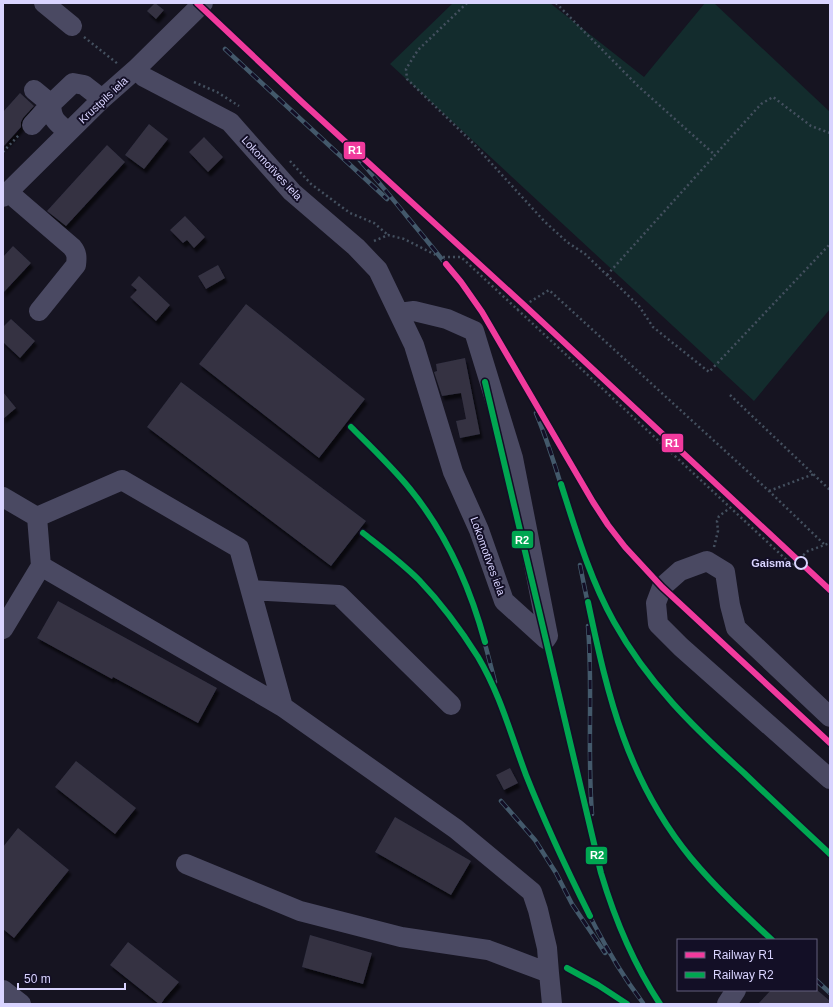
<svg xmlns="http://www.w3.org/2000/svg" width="833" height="1007" viewBox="0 0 833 1007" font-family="Helvetica,sans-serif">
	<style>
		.green { fill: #132c2d }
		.building { fill: #343243; filter: url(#shadow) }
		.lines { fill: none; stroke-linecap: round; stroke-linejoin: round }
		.path { stroke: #44505f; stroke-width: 2.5; stroke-dasharray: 2 3; stroke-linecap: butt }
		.minor { stroke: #4a4962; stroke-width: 20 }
		.rail-casing { stroke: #43596b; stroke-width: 4.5 }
		.rail { stroke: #130f26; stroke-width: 3; stroke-dasharray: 9; stroke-linecap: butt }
		.rail-1-casing { stroke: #130f26; stroke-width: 9 }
		.rail-2-casing { stroke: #130f26; stroke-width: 9 }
		.rail-1 { stroke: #f13a9d; stroke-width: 6 }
		.rail-2 { stroke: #00a651; stroke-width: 6 }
		.stop-dot { fill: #130f26; stroke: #d9d4ff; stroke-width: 2 }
		.labels { text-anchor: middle; stroke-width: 4; stroke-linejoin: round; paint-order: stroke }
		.street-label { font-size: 11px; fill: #d9d4ff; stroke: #130f26 }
		.stop-label { font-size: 11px; font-weight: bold; fill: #d9d4ff; stroke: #130f26; text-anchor: end }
		.line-badge { stroke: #130f26; stroke-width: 1.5 }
		.badge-label { font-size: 11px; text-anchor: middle; font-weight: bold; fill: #fff }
	</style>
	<defs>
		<filter id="shadow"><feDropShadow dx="2.5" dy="4.5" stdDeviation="1" flood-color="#0009"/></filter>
	</defs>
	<rect width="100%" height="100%" fill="#161421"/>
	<!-- green -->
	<path class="green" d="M453,3H550L644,77L705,3H714L830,112V309L754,401L390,64Z"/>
	<!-- building -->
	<path class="building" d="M155,3L164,10L156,19L147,11Z
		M20,93L34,106L23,118L21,122V127L3,147V112Z
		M149,124L168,139L144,169L125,155Z
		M204,137L223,157L208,172L189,152Z
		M107,145L125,162L66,226L47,211Z
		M185,216L205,237L194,248L187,240L183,243L170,230Z
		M13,246L31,263L3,293V257Z
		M218,265L225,278L206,289L198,276Z
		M139,276L170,305L156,321L130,297L137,290L131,285Z
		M246,304L365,399L319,458L199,364Z
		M11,319L35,341L20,358L3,342V327Z
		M465,358L480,434L460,438L456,421L466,419L461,393L442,396L434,372L437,371L436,364Z
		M181,382L366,521L331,566L147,427Z
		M3,392L16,408L3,419Z
		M58,601L217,688L198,723L113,677L112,679L37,638Z
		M76,761L136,808L115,834L55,787Z
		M510,768L518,783L504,790L496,775Z
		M395,817L471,861L451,895L375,852Z
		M18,828L69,870L14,938L3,929V847Z
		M310,935L372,953L363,984L302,967Z
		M128,942L179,982L165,998L161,1004H159L110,965Z
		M771,990H817L830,1001V1004H758Z"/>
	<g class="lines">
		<!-- path -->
		<path class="path" d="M467,3L418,50L406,69L407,79L471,141L544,221L567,242L585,254L639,306L653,327L709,372L830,244
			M556,3L638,86L715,155
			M84,37L118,64
			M194,82L217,92L239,106
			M3,152L19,135
			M290,161L311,184L350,213L374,223L388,235
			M374,241L388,235L404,239L440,257H461L792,565L808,551L830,543
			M607,275L761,104L773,97L811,126L830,133
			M517,310L549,290L769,491L825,545
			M730,395L830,490
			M769,491L814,474
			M714,547L718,531L717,521L719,516L730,508"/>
		<!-- minor -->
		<path class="minor" d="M44,3L72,26
			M136,69L144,77L230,122L292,192L356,247L378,270L414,345L453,472L479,530L504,601L546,639L548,636L513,458L474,331L447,319L414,311L399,313
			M32,125L51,104L34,90
			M68,132C56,122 52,120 51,104L73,83L84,85L102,99
			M8,192L72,247C77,253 77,257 76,265L39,311
			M3,197L102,99L136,69L203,3
			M3,497L37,517L41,566L283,707L456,829L532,892L538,910L547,948L549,973
			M37,517L122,480L239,548L283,707
			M251,590L339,595L451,705
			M3,629L41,566
			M830,717L736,628L730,605L725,572L707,561L680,571L662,587L656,603L658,624L681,647L830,779
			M186,864L300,911L401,937L488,950L549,973L552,1004
			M3,990L21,1004
			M727,1004L736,990"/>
		<!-- rail casing -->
		<g class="rail-casing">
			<path id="rail" d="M225,49L387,199
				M325,123C355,153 382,186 409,219C434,249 459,279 482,312L593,502L608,525L625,547L662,587L830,743
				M485,382L601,873C615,920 633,963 660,1004
				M536,413C558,465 569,521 591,574C614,628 646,674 685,718L830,854
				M351,427C371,447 392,467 410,489C432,516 451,548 464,580C478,613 486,648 495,682
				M363,533C382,548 402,563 419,580C441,603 461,630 477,657C501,695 512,739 529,780C554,843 582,907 617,965C625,978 634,991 643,1003
				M580,565C602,673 619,771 692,858C716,888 744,914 772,940
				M588,626C593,689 587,752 592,814
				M501,801L535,840L556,873L572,904L605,953
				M567,968L598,985L627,1004
				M816,980L830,993"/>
		</g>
		<!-- rail -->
		<use href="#rail" class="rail"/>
		<!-- rail-1 casing -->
		<g class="rail-1-casing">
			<path id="rail-1" d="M197,3L303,103L524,305L830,590
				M446,264L461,282L482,312L593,502L608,525L625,547L662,587L830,743"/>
		</g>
		<!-- rail-2 casing -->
		<g class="rail-2-casing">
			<path id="rail-2" d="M485,382L601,873C615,920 633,963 660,1004
				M351,427C371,447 392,467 410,489C446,533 470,587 485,642
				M561,484C576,531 590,579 614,622C648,683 693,727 744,773C772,800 801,827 830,854
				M363,533C382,548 402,563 419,580C441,603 461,630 478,657C500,694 511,735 526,775C545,823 567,870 590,916
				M588,602C608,698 628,781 691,858C716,888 744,914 772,940
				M567,968L598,985L627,1004"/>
		</g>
		<!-- rail-1 -->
		<use href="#rail-1" class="rail-1"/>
		<!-- rail-2 -->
		<use href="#rail-2" class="rail-2"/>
	</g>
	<!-- markers -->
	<circle class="stop-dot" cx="801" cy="563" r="6"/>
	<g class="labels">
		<!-- street labels -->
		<g class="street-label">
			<text transform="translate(103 100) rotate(-43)" y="4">Krustpils iela</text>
			<text transform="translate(272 168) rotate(47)" y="4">Lokomotīves iela</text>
			<text transform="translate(488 556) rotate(70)" y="4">Lokomotīves iela</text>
		</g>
		<!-- stop labels -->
		<g class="stop-label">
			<text x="791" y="567">Gaisma</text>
		</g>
	</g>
	<g class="line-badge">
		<rect x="343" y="141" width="23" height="19" rx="4" fill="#f13a9d"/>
		<rect x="661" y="433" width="23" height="20" rx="4" fill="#f13a9d"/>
		<rect x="511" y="530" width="23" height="19" rx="4" fill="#00a651"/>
		<rect x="585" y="846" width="23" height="19" rx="4" fill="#00a651"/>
	</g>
	<g class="badge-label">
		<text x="355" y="154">R1</text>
		<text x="672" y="447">R1</text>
		<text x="522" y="544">R2</text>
		<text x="597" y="859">R2</text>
	</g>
	<!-- border -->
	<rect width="833" height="1007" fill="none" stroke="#d9d4ff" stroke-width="8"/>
	<!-- legend -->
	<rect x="677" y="939" width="140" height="52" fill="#130f26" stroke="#625e7d"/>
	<rect x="685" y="952" width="20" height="6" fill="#f13a9d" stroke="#625e7d"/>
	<text x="713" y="959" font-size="12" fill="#d9d4ff">Railway R1</text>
	<rect x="685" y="972" width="20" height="6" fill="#00a651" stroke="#625e7d"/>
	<text x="713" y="979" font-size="12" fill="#d9d4ff">Railway R2</text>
	<!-- scale -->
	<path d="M18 983v6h107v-6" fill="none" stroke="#d9d4ff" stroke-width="2"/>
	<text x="24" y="983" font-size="12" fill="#d9d4ff" stroke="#130f26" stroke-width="3" paint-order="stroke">50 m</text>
</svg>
